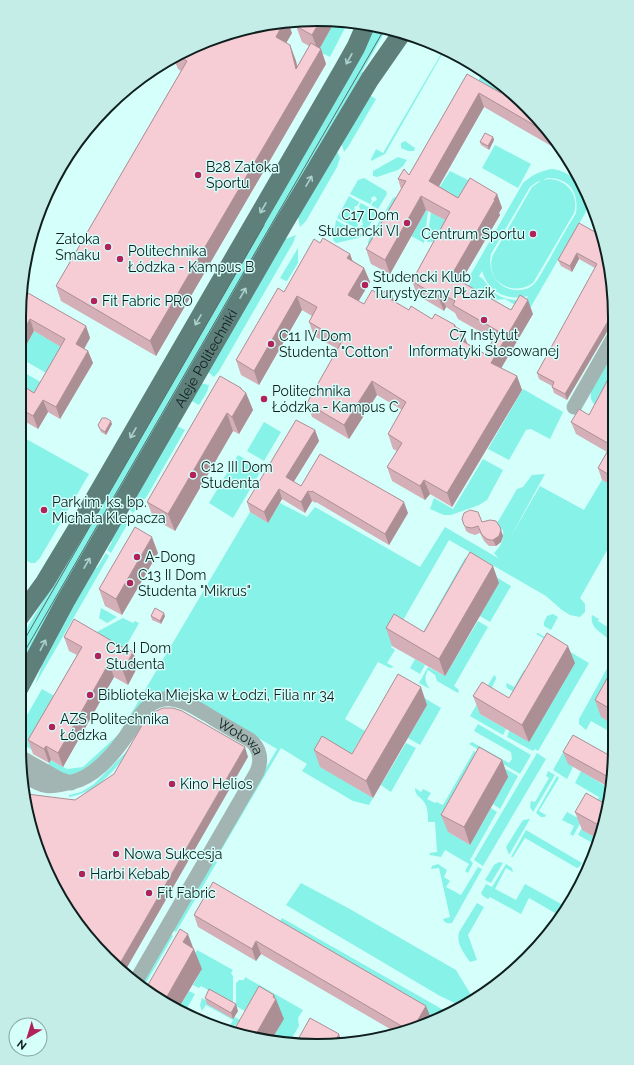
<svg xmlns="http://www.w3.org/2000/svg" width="634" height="1065" viewBox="0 0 634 1065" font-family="Raleway,sans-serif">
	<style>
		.green { fill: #87f2e8; fill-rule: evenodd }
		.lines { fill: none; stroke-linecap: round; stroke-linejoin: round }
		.minor { stroke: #a3b5b2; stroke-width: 15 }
		.major { stroke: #5f7f7b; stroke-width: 19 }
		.tram { stroke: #556e6c; stroke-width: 1 }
		.wall { fill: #d4afb7 }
		.shaded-wall { fill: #ac8f95 }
		.building { fill: #f6ccd5; stroke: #ac8f95 }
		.oneway { stroke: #acd2ce }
		.poi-dot { fill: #b02259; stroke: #d5fffa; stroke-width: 1.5 }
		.labels { text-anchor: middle; stroke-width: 3; stroke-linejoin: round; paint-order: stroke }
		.poi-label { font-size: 14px; fill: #0f1f1e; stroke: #d5fffa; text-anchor: start }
		.street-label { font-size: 14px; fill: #0f1f1e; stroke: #d5fffa }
		.rim { fill: none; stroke: #0f1f1e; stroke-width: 2 }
	</style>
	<rect width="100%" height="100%" fill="#d5fffa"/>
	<!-- green -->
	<path class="green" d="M335,21L348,22L330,57L318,51Z
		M373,25L387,28L362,72L365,74L31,656L26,653L19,665V641L66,563Z
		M444,49H445L385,154L371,161V159L376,149L383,153Z
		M484,71L512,95L505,106L474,88Z
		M369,95L376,99L348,147L344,152L342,145L343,139Z
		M405,141L415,148L414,151H408L401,148V143Z
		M495,145L531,164L518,188L482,168Z
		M337,151L340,158L337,167L306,221L300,227L298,217Z
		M398,157L407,160L403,166L398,170L377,177L373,176V171Z
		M552,169C569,171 579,181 584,196L586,193L591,203L529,310L522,306L528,296C507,301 489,293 482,271L479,276C484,279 485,282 488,286C495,296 508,301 520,300L519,307L505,299L492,300L468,287L471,281L468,279L523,183C532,175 540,171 552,169ZM548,178C570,178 579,193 576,213C566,229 557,246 548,262C544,268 540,277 535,283C526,293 508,292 499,283C491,275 489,265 491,254L530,187L537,182Z
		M450,171L470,181L463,210L435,194Z
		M364,178L386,191L387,194L378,209L371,205L373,202L377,200L375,196L371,198L372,201L370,204L350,194L358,180Z
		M550,179C569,181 579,196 574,213L533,283C511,298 484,280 493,255L532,187L542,180Z
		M402,195L407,199L370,263L368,242L369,239L393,198Z
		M349,196L359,202L358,205L354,207L355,211L360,209L359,206L361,203L377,212L365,233L358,229L360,226L363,225L362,220L357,221L358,225L356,228L337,218Z
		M426,210L428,211L424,243L411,236Z
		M431,212L455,226L446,241L427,242Z
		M336,220L346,226L344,229L340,230L342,235L347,234L346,230L348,227L363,235L358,238L336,243L333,240Z
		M296,235L293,243L219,371L214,377L207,371L283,240Z
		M298,248V263L287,281H286L280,278Z
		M34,331L70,352L55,378L20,358Z
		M606,365L614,369L596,406C582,394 599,376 606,365Z
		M20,370L49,387L39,405L20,394Z
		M200,383L209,385L207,392L199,405L190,400Z
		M523,389L563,412L550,439L531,429L526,430L509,460L488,449Z
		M264,422L281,432L264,461L247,451Z
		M175,425L185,430L147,496L133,513L129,509Z
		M19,435L89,474L40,558L35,563H31L19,557Z
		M238,455L262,469L233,518L209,503Z
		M483,459L503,470L487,500L479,505L451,515H444L430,509L434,498L453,509Z
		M545,474L510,538L540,486L584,510L602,480L614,487V538L580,598L585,604V612L580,617L570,615L562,610L546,596L449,540L402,622L422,634L465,558L511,586L490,622L480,616L430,649L400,632L391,647L395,650L387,663L394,667L390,668L378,662L345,719L365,731L354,749L357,751L401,684L441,708L420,745L408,738L427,705L358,771L321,767L373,798L369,805L353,801L302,771L307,764L281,748L215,861L217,862L176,932L174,931L171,934L173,936L143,988L140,985L277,749L192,699L153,695L143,701L123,731L90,767L70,776L46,768L51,760L67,769L83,767L119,734L250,512L268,523L280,503L307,517L315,507L420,567L445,527L498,558L494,553C501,546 504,540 503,530L496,525L517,489L523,487L532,475Z
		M121,522L128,523L111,553L107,550L112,542L108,540Z
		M106,553L109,556L35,685L42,665L94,566L97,568Z
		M101,608L117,617L107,623L99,618Z
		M553,614L558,617L551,630L544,626V622L547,616Z
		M592,615L599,619L598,621L614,631V648C609,632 589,633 592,615Z
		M123,618L133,623L135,621L139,623L121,655L91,635Z
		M478,621L488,627L454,686L459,690L458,693L437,681L435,675L428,670C424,677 425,683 430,689L419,683L428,667L445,676Z
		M538,633L589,663L538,751L535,749L533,751L507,737L545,639L536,634Z
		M614,656V734L591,721L586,730L579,724V719Z
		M415,659L425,665L420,674L410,668Z
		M524,670L538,678L516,716L480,714L506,729L503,735L470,716L494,675L496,677V679L490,691L513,705L519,695L507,688L506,685L507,683L514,687Z
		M42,689L63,701L34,751L19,742V729Z
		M478,724L531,755L520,774L469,744L472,742L509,763L512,759L511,752L474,731Z
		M578,739H582L568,763L573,767L567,779L553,770L569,742Z
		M406,743L416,748L391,792L381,785Z
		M129,749C116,771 95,793 69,797V795L81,792L94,784Z
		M474,751L518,776L500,809L493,804L448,832L470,845L491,808L497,812L470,860L473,863L468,873L465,871L469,864L445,850L441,857L430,855L429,853L437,852L435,822H428C428,815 428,808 424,802C421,797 415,796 415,788L421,792L423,789L431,793L427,799L435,803L436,802L443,805Z
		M537,753L546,759L483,866L474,860Z
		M548,771L555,775L533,812L530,807L531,801L535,802L549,778L546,776Z
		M581,771L610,789L605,817L592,810L599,797L575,783Z
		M557,776L559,778L539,811L546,815L545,817H541L536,813Z
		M591,796L595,798L573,836L570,834L574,826L562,820L567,812L578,818Z
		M530,819L509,855L506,847L521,823L523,820Z
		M581,829L600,840L598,846L578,835Z
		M526,830L582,863L579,867L577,868L525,838L513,857H511Z
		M499,862L503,863L491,883L485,880L494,865Z
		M438,864L447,870L444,877L450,881L446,887L461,895L478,867L482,869L452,923C448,924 444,923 443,919L450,917L439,868L431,869L432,866Z
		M506,864L512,868L513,872L506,868L495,889L516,900L525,884L563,905L567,899L569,900L565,907L567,908L562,917L529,898L521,914L490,897L488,899L483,896L481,893L486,884L492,887Z
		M301,883L348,908L456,970L473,998L459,1005L440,996L286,905Z
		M477,903L484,907L468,935L477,960L470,962C464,953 456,944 459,932Z
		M282,918L447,1012L433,1019L276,928Z
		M197,950L233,970L231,973L233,976V1004L201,986L199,988L193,985L202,969L158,999L154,997L177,958H193Z
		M245,977L303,1010L298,1018L299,1026L290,1041L273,1039L283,1019L252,1015L236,1006V983L239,980H244Z
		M189,991L195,994L185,1012L178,1009Z
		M202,998L240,1020L235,1026L229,1027L233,1020L206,1005L202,1011L200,1005Z"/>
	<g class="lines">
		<!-- minor -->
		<g class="minor">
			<path d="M574,407L614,337"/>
			<path d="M20,757L59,779L71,783"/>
			<path id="s1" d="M23,775C45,788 48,788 72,782C94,777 111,757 124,739C137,722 146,696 172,699C185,700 197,709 208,715C222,724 236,732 250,740C260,748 262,760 257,772L136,981"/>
		</g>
		<!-- major -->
		<g class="major">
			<path d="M19,618L45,582L80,524L343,70L356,47L366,24"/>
			<path id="s2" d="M19,688L65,602L284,223L370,79L402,33"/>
		</g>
		<!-- tram -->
		<path class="tram" d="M19,649L264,225
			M19,661L385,28"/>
	</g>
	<!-- wall -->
	<path class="wall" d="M317,19L335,21L320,48L321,49L326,64L156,356L61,301L56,286L181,71L178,69L173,57L203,42L292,33L286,43L290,45L296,61L297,67L309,46L302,42L296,26Z
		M467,74L541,120L565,154L484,107L439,186L458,198L497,194L502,208L499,213L500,215L461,281L511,310L533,314L501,368L517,376L522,390L452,507L430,494L425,500L392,481L387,467L397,451L393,449L388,434L402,410L377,395L349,439L312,417L307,403L338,349L314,336L309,322L312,316L302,310L259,385L241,375L236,360L284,292L320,243L350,254L352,260L364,268L370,282L358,301L364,304L382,296L394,301L409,310L432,319L455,325L468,345L485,354L493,339L458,319L455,313L446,307L444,311L417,295L412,281L445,220L426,210L390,274L371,264L366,249L401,189L398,179L409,175Z
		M493,137L494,140L489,150L481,145L480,142Z
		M579,223L614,297L567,400L554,393L552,387V386L539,379L537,373L595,268L579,259L572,272L561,266L558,260Z
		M20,297L86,326L90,338L84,349L88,351L93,363L60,419L48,412L38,429L19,418L20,384L34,393L61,347L34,331Z
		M614,368V487L602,480L598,468L607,452L576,434L571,422L589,415Z
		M242,390L246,393L253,410L239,434L233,431L175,531L154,519L147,502Z
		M112,424L106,435L101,432L98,425Z
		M315,430L319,441L293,482L301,486L408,513L389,545L316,502V503L312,501L305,513L282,499L268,523L250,512L247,502Z
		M462,519L482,522L500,527L503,536L501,542L496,546H489L484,541L480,533L475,535L469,533L466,531Z
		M158,553L122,615L105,606L99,589Z
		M499,583L445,676L392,646L386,628L424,632Z
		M151,616H165L161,624L152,620Z
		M64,637L124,648L133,652L138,666L128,685L114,677L63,767L51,760L49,763L33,754L28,740L77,655L69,651Z
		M575,663L529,742L480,714L473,696L509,698Z
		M614,666V725L601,717L595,700Z
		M427,705L373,798L320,767L314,750L352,754Z
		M563,752L614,768L610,788L568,764Z
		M502,760L508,777L470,845L448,832L441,815Z
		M607,805L600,840L582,830L575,812Z
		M213,882L431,1018L429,1021L413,1030L397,1033L261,954L256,961L198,927L194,915Z
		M205,998L238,1011L233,1019L207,1004Z"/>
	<!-- shaded-wall -->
	<path class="shaded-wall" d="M321,19L335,21L318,51L312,35Z
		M284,22H288L292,33L281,52L276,37Z
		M290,45L296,61L301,82L321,49L326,64L156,356L150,341L296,69Z
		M479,93L484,107L434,195L429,181Z
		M493,137L494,140L489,150L488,146Z
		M497,194L502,208L499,213L500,215L456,290L451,276Z
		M421,196L426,210L390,274L385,260Z
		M577,253L579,259L572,272L570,266Z
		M350,254L355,268L347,258Z
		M364,268L370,282L354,309L348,295Z
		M440,293L446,307L444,311L438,297Z
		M392,295L397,309L390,299Z
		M297,296L302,310L259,385L254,371Z
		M528,300L533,314L496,377L491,363Z
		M614,311V320L567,400L565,394Z
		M30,319L34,331L20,357V337Z
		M455,325L460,338L463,331L468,346L464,353L454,326Z
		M86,326L90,338L80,356L76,344Z
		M88,351L93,363L60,419L56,407Z
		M517,376L522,390L452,507L447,493Z
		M372,381L377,395L349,439L344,425Z
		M241,388L244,396L246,393L253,410L239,434L232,417Z
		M43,400L48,412L38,429L33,416Z
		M227,413L233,431L175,531L168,514Z
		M111,421L112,424L106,435L105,432Z
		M315,430L319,441L290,488L286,477Z
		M424,480L430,494L425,500L420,486Z
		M279,489L282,499L268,523L264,512Z
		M308,491L312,501L305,513L301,502Z
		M404,502L408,513L389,545L385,534Z
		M500,527L503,536L501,542L496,546L493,540Z
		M152,537L158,553L122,615L116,599Z
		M493,566L499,583L445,676L439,659Z
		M164,613L165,616L161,624L160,621Z
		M568,646L575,663L529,742L522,725Z
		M133,652L138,666L128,685L123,671Z
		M109,663L114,677L63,767L58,753Z
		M421,687L427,705L373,798L366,781Z
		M46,746L51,760L49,763L44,749Z
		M245,747L248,757L125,971L119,965Z
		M502,760L508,777L470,845L464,827Z
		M188,934L194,950V949L202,969L178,1009L164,1002L183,942Z
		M256,941L261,954L256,961L252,949Z
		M274,995L276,1000V999L284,1019L272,1039L255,1036Z
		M236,1004L238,1011L233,1019L231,1013Z
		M426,1006L431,1018L429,1021L412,1030Z
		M339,1034L342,1042L334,1043Z"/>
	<!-- building -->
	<path class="building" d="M317,19H321L312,35L296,26L299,21Z
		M284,22L276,37L290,45L296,69L311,43L321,49L150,341L56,286L187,61L177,56L203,42L259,25Z
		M467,74L501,93L504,88L541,120L551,135L479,93L429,181L458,198L470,178L497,194L494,200H495L451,276L511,310L520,295L528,300L491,363L517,376L447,493L424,480L420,486L387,467L402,443L388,434L406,402L372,381L344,425L307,403L342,341L309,322L317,307L297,296L254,371L236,360L278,288L284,292L314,239L320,243L323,238L350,254L347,258L364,268L348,295L364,304L372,290L382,296L384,291L392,295L390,299L409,310L411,306L432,319L435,314L455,325L454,326L463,331L459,339L485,354L498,331L453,305L455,301L440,293L438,297L412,281L450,212L421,196L385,260L366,249L406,181L398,179L404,169L409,175Z
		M485,133L493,137L488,146L480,142Z
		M579,223L602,236L611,278L609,281H611L614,297V311L565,394L552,387L554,382L537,373L597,264L577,253L570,266L558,260Z
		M21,289L86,326L76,344L88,351L56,407L43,400L33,416L19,408L20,384L34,393L65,339L30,319L20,337V297Z
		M614,368V478L598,468L611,445L571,422L579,409L589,415Z
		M220,376L241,388V389L246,393L232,417L227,413L168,514L147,502Z
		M102,418H106L111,421L105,432L100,429L98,425Z
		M296,420L315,430L286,477L301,486L320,454L404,502L385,534L312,491V492L308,491L301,502L279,489L264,512L247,502Z
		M470,510L478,512L482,522L490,520L496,521L500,527L501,530L499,536L493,540H490L487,539L482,535L478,526L472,528L466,527L464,525L462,519L464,513Z
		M135,527L152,537L116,599L99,589Z
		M470,552L493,566L439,659L386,628L394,614L424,632Z
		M155,608L164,613L160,621L151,616Z
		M74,619L124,648V647L133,652L123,671L109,663L58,753L46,746L44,749L28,740L82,647L64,637Z
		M547,633L568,646L522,725L473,696L482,682L509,698Z
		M614,666V711L595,700Z
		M398,674L421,687L366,781L314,750L322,736L352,754Z
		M163,708H173L182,711L245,747L119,965L80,929L35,844L27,794L75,800L114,774L145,720L154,712Z
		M573,735L614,758V768L612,779L563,752Z
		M479,747L502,760L464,827L441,815Z
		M586,793L607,805L602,827L575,812Z
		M592,858L574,894L572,893Z
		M213,882L426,1006L412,1030L410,1031L256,941L252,949L194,915Z
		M180,929L188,934L183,942L194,949L164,1002L151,996L145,990Z
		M259,986L274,995L273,997L276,999L255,1036L233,1032Z
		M209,989L236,1004L231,1013L205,998Z
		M310,1018L339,1034L334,1043L317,1046L296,1043Z"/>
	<!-- one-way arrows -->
	<defs><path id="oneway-shaft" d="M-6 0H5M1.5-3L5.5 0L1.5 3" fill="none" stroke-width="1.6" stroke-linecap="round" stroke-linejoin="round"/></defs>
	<g class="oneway">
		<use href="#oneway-shaft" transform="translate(349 59) rotate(119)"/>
		<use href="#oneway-shaft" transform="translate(309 181) rotate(-60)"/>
		<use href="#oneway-shaft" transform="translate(263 208) rotate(120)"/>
		<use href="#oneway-shaft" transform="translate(243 293) rotate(-60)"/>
		<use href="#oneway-shaft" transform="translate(198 320) rotate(120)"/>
		<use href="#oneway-shaft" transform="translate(133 433) rotate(120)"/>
		<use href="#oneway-shaft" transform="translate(87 563) rotate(-60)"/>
		<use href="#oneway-shaft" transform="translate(43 645) rotate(-63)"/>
	</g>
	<!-- markers -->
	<g class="poi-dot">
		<circle cx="198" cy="175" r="4"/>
		<circle cx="407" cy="223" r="4"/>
		<circle cx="533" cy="234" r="4"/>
		<circle cx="108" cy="247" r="4"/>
		<circle cx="120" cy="259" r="4"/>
		<circle cx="365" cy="285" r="4"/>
		<circle cx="94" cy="301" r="4"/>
		<circle cx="484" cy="320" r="4"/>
		<circle cx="271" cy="344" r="4"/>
		<circle cx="264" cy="399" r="4"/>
		<circle cx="193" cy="475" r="4"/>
		<circle cx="44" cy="510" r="4"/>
		<circle cx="137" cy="557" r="4"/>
		<circle cx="130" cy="583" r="4"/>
		<circle cx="98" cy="656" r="4"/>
		<circle cx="90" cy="695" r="4"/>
		<circle cx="52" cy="727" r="4"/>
		<circle cx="172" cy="784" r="4"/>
		<circle cx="116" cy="854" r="4"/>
		<circle cx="82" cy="874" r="4"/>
		<circle cx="149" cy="893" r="4"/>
	</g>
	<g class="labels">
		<!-- poi labels -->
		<g class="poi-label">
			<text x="206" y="172">B28 Zatoka<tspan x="206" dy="16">Sportu</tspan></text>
			<text x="399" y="220" text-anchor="end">C17 Dom<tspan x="399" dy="16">Studencki VI</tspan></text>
			<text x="525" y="239" text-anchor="end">Centrum Sportu</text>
			<text x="100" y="244" text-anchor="end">Zatoka<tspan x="100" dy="16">Smaku</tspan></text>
			<text x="128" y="256">Politechnika<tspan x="128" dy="16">Łódzka - Kampus B</tspan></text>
			<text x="373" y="282">Studencki Klub<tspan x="373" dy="16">Turystyczny PŁazik</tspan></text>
			<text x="102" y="306">Fit Fabric PRO</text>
			<text x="484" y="340" text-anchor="middle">C7 Instytut<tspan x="484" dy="16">Informatyki Stosowanej</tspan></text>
			<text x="279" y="341">C11 IV Dom<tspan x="279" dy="16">Studenta "Cotton"</tspan></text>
			<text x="272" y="396">Politechnika<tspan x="272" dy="16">Łódzka - Kampus C</tspan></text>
			<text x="201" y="472">C12 III Dom<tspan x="201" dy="16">Studenta</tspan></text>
			<text x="52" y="507">Park im. ks. bp.<tspan x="52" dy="16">Michała Klepacza</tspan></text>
			<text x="145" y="562">A-Dong</text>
			<text x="138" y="580">C13 II Dom<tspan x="138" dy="16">Studenta "Mikrus"</tspan></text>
			<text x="106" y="653">C14 I Dom<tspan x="106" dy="16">Studenta</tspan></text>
			<text x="98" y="700">Biblioteka Miejska w Łodzi, Filia nr 34</text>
			<text x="60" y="724">AZS Politechnika<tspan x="60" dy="16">Łódzka</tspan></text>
			<text x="180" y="789">Kino Helios</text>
			<text x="124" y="859">Nowa Sukcesja</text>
			<text x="90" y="879">Harbi Kebab</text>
			<text x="157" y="898">Fit Fabric</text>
		</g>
		<!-- street labels -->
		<g class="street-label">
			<text dy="5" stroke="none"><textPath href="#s2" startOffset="379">Aleje Politechniki</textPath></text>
			<text dy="5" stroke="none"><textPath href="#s1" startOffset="266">Wołowa</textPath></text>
		</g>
	</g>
	<!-- crop -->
	<path d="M0 0H634V1065H0ZM317 26H317A291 291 0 0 1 608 317V748A291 291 0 0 1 317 1039H317A291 291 0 0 1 26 748V317A291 291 0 0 1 317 26Z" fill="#c5ede8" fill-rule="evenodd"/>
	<path class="rim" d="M317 26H317A291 291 0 0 1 608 317V748A291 291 0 0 1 317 1039H317A291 291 0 0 1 26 748V317A291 291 0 0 1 317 26Z"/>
	<!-- north arrow -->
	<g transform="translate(28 1037) rotate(218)"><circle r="19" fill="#d5fffa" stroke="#86a5a2"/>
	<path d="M0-3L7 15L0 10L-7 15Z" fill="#b02259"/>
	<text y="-6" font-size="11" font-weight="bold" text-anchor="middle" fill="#0f1f1e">N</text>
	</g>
</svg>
